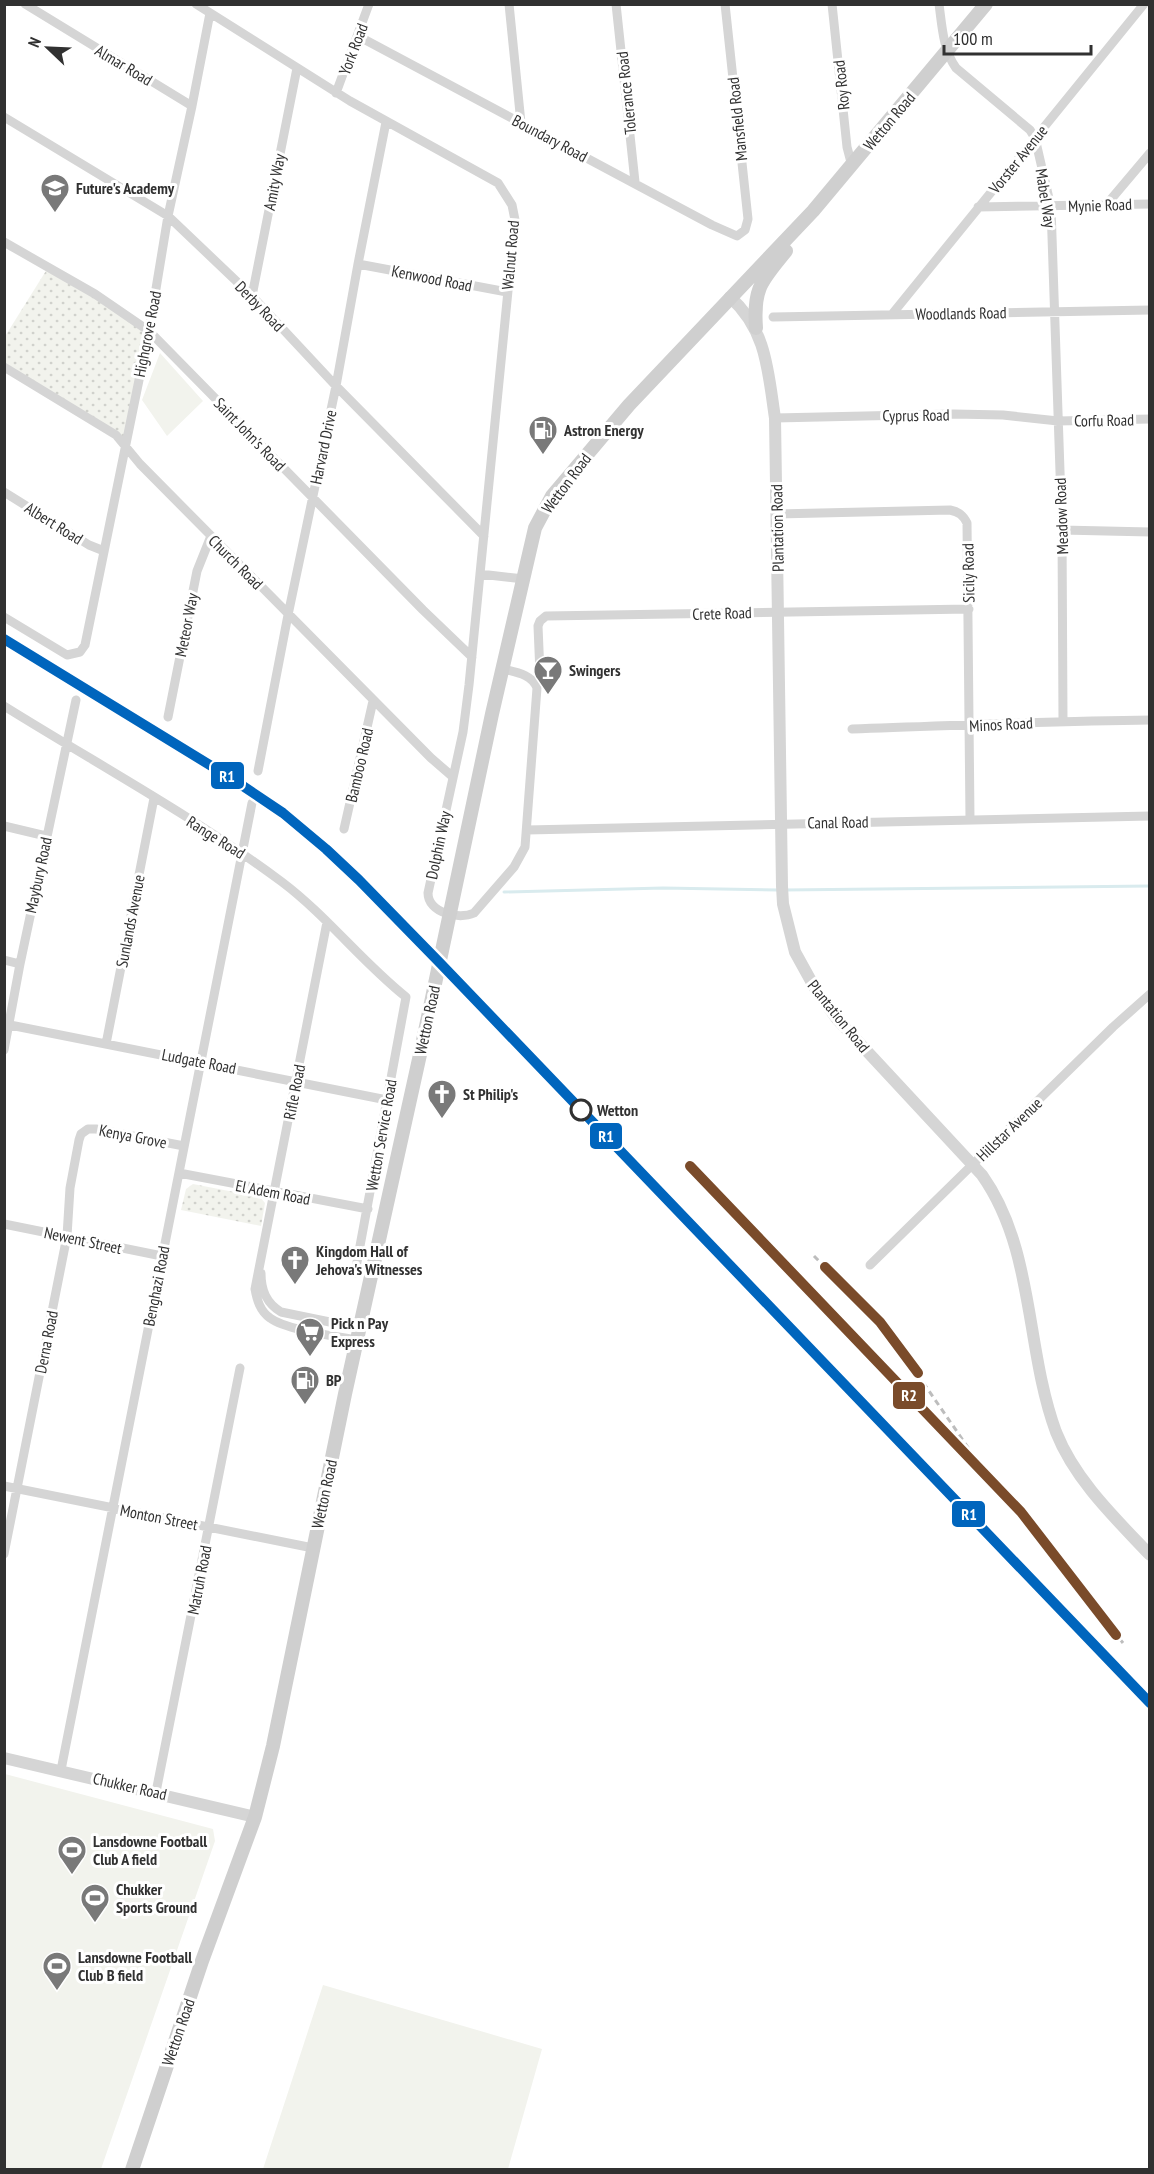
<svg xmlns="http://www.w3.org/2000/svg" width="1154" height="2174" viewBox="0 0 1154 2174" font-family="'PT Sans Narrow',sans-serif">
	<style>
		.grass { fill: url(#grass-dots) }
		.garden { fill: #f2f3ed }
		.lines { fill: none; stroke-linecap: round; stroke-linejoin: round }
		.stream { stroke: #d9ebee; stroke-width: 3 }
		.minor { stroke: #d5d5d5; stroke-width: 9 }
		.tertiary { stroke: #d5d5d5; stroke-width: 12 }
		.secondary { stroke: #cfcfcf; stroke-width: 14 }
		.rail { stroke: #bdbdbd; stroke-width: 3; stroke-dasharray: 6 4.5; stroke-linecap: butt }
		.rail-1-casing { stroke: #fff; stroke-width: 15 }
		.rail-2-casing { stroke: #fff; stroke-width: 15 }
		.rail-1 { stroke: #0065bd; stroke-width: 10 }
		.rail-2 { stroke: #7a4b2a; stroke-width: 10 }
		.stop-dot { fill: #fff; stroke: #313131; stroke-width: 3 }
		.labels { text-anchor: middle; stroke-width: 6; stroke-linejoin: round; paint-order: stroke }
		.street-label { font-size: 16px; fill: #313131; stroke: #fff }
		.poi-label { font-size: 16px; font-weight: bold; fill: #313131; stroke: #fff; text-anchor: start }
		.stop-label { font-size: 16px; font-weight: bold; fill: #313131; stroke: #fff; text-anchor: start }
		.line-badge { stroke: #fff; stroke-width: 2 }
		.badge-label { font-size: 16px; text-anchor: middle; font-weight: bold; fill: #fff }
	</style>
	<defs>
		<pattern id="grass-dots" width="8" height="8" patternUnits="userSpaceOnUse" patternTransform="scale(1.5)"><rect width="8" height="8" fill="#f2f3ed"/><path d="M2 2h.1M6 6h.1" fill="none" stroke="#d0d1cc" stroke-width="1.8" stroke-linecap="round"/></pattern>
	</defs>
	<rect width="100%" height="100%" fill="#fff"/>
	<!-- grass -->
	<path class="grass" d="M49,266L150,327L125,443L5,366L4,338Z
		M193,1184L260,1197L265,1203L261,1226L181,1210L186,1189Z"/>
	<!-- garden -->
	<path class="garden" d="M160,353L203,401L167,436L142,400Z
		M5,1774L213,1829L215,1841L101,2169H5Z
		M323,1985L542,2049L508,2169H263Z"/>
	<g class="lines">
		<!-- stream -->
		<path class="stream" d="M784,890L1150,886
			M504,892L663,888L778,890"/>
		<!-- minor -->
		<path class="minor" d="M25,4L192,106
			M196,4L350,101L498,183L512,205L515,220L469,685L463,732L428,893C428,913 459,920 474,913L514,867L525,847L537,688C532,674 515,672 503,669
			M509,4L521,123
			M616,4L635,182
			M832,4L847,147L852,166
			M939,4C942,26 943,50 956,68L1030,130L1035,138L1051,207L1062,530L1063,721
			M358,36L712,225L737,236L745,230L748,219L725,4
			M336,93L369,4
			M4,117L168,216L252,296L336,386L484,536
			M1107,204L1150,153
			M978,207L1150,204
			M4,242L95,294L149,331L423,610L472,657
			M358,264L507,292
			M252,296L297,68
			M893,313L1144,4
			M773,317L1150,310
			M4,367L116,435L140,464L431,758L453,777
			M775,418L954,414L1003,415L1058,421L1150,419
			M4,492L89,545L104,551
			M777,514L950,510C959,512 963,515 967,523L970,819
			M1062,530L1150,532
			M480,574L524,579
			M4,617L67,655L80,652L85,645L149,331L168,216L192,106L210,13
			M535,683L540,674L538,626L540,621L546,616L969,609
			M4,706C97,764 195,817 282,882C327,916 362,962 406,997L355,1273
			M168,717L197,571L211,536
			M852,729C951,726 1050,721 1150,720
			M258,771L288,615L336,386L358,264L386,122
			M4,826L46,836
			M344,829L373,701
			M527,830L1150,816
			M327,922L255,1289C257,1300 260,1311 270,1318C286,1330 335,1336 357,1340
			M4,960L20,964
			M10,1025L387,1100
			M106,1044L154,798
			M4,1050L20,964L76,700
			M179,1173L368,1209
			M4,1224L162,1256
			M870,1265L1113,1027L1150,994
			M261,1273C261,1290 266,1303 281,1312L359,1328
			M4,1486L313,1548
			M4,1554L67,1236L70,1188L79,1140L81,1134L88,1129H96L184,1146
			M61,1770L252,803
			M156,1792L240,1368"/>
		<!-- tertiary -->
		<path class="tertiary" d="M730,297C767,330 768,372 775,418L782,886L783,904L795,952L816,990L837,1019L982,1175C1035,1250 1025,1348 1056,1432C1075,1480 1115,1518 1150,1555
			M4,1758L255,1817"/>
		<!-- secondary -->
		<path class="secondary" d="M756,328C753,287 762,281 786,251
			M132,2170L202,1961L255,1817L273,1746L345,1394L421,1050L492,714L535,528L552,496L629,405L813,211L986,4"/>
		<!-- rail -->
		<path class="rail" d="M690,1166L1021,1512L1123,1643
			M814,1256L887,1330L969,1449"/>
		<!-- rail-1 casing -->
		<g class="rail-1-casing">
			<path id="rail-1" d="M4,639L231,778L283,813L326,849L359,880L441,964L1150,1703"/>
		</g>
		<!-- rail-2 casing -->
		<g class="rail-2-casing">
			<path id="rail-2" d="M690,1166L1021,1512L1116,1635
				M825,1267L880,1322L918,1373"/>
		</g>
		<!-- rail-1 -->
		<use href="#rail-1" class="rail-1"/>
		<!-- rail-2 -->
		<use href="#rail-2" class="rail-2"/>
	</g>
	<!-- icons -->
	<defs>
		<g id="school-pin" transform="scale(1.5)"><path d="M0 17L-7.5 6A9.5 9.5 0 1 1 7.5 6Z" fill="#797979" stroke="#fff"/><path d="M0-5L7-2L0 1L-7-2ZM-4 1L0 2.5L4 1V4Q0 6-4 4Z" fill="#fff"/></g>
		<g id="fuel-pin" transform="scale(1.5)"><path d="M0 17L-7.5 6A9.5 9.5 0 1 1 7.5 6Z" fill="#797979" stroke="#fff"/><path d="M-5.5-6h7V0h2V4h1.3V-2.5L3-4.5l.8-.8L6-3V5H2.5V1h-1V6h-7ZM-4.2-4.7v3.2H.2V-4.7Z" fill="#fff"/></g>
		<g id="bar-pin" transform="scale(1.5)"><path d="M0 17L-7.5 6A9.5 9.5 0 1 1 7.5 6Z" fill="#797979" stroke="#fff"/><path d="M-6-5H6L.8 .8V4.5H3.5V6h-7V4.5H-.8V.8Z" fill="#fff"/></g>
		<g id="church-pin" transform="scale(1.5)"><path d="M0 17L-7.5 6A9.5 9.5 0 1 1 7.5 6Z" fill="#797979" stroke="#fff"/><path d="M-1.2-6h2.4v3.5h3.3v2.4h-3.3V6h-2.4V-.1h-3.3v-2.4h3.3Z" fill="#fff"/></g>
		<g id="supermarket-pin" transform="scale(1.5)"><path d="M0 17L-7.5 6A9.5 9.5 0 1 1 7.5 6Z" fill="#797979" stroke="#fff"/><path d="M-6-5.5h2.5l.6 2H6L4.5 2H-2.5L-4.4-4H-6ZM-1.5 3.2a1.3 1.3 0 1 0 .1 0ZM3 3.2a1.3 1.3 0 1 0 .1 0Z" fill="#fff"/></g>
		<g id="stadium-pin" transform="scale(1.5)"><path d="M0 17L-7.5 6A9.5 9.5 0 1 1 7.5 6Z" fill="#797979" stroke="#fff"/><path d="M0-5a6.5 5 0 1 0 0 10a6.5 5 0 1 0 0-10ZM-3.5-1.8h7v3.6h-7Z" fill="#fff"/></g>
	</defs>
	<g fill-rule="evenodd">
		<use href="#school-pin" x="55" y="188"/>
		<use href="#fuel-pin" x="543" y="430"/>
		<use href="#bar-pin" x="548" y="670"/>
		<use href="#church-pin" x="442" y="1094"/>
		<use href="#church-pin" x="295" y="1260"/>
		<use href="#supermarket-pin" x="310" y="1332"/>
		<use href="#fuel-pin" x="305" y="1380"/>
		<use href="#stadium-pin" x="72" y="1850"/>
		<use href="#stadium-pin" x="95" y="1898"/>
		<use href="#stadium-pin" x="57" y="1966"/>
	</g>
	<!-- markers -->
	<circle class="stop-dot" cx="581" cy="1110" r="10"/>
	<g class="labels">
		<!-- street labels -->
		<g class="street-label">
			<text transform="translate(353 49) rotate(-69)" y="6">York Road</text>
			<text transform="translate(124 65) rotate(31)" y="6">Almar Road</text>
			<text transform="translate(841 85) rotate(-96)" y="6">Roy Road</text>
			<text transform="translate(626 93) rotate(-96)" y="6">Tolerance Road</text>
			<text transform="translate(737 119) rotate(-96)" y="6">Mansfield Road</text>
			<text transform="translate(889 121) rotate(-50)" y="6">Wetton Road</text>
			<text transform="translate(550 138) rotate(28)" y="6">Boundary Road</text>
			<text transform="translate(1018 159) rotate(-51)" y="6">Vorster Avenue</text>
			<text transform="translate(274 182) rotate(-79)" y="6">Amity Way</text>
			<text transform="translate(1046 198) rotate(81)" y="6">Mabel Way</text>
			<text transform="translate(1100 205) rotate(-2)" y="6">Mynie Road</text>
			<text transform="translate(510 255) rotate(-85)" y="6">Walnut Road</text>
			<text transform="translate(432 278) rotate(11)" y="6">Kenwood Road</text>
			<text transform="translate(260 306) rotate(46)" y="6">Derby Road</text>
			<text transform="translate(961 313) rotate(-1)" y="6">Woodlands Road</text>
			<text transform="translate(147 334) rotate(-79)" y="6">Highgrove Road</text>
			<text transform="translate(916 415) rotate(-1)" y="6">Cyprus Road</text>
			<text transform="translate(1104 420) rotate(-1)" y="6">Corfu Road</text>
			<text transform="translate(250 434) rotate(46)" y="6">Saint John's Road</text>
			<text transform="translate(323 447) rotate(-78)" y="6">Harvard Drive</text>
			<text transform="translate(566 483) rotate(-53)" y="6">Wetton Road</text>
			<text transform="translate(1061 516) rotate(-92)" y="6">Meadow Road</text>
			<text transform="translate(54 523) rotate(32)" y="6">Albert Road</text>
			<text transform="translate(777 528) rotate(-91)" y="6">Plantation Road</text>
			<text transform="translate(236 562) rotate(45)" y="6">Church Road</text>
			<text transform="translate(968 573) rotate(-91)" y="6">Sicily Road</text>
			<text transform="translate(722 613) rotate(-2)" y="6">Crete Road</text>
			<text transform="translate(186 625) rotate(-79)" y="6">Meteor Way</text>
			<text transform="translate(1001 724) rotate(-3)" y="6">Minos Road</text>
			<text transform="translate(359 765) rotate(-77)" y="6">Bamboo Road</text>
			<text transform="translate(838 822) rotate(-1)" y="6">Canal Road</text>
			<text transform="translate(216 837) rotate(32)" y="6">Range Road</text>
			<text transform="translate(438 845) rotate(-78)" y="6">Dolphin Way</text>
			<text transform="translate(38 875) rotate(-78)" y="6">Maybury Road</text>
			<text transform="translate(130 921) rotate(-79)" y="6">Sunlands Avenue</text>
			<text transform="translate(839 1016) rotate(51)" y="6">Plantation Road</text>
			<text transform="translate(427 1020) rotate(-78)" y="6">Wetton Road</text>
			<text transform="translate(199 1061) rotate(11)" y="6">Ludgate Road</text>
			<text transform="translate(294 1092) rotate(-79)" y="6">Rifle Road</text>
			<text transform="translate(1009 1129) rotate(-44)" y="6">Hillstar Avenue</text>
			<text transform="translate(381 1135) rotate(-80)" y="6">Wetton Service Road</text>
			<text transform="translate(133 1136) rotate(11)" y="6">Kenya Grove</text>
			<text transform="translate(273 1192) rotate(11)" y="6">El Adem Road</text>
			<text transform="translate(83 1240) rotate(12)" y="6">Newent Street</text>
			<text transform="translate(156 1286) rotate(-79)" y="6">Benghazi Road</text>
			<text transform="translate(46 1342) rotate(-79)" y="6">Derna Road</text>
			<text transform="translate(324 1494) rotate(-78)" y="6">Wetton Road</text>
			<text transform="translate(159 1517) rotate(11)" y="6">Monton Street</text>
			<text transform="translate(199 1580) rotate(-79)" y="6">Matruh Road</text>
			<text transform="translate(130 1786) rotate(13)" y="6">Chukker Road</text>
			<text transform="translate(178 2032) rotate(-71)" y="6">Wetton Road</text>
		</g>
		<!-- poi labels -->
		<g class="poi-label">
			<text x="76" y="194">Future's Academy</text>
			<text x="564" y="436">Astron Energy</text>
			<text x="569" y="676">Swingers</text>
			<text x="463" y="1100">St Philip's</text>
			<text x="316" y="1257">Kingdom Hall of<tspan x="316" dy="18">Jehova's Witnesses</tspan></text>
			<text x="331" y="1329">Pick n Pay<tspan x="331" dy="18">Express</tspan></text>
			<text x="326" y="1386">BP</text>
			<text x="93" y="1847">Lansdowne Football<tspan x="93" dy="18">Club A field</tspan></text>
			<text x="116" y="1895">Chukker<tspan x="116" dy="18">Sports Ground</tspan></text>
			<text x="78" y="1963">Lansdowne Football<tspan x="78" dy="18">Club B field</tspan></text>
		</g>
		<!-- stop labels -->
		<g class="stop-label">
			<text x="597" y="1116">Wetton</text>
		</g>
	</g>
	<g class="line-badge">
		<rect x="210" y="761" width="35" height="29" rx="6" fill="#0065bd"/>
		<rect x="589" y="1122" width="34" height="28" rx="6" fill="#0065bd"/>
		<rect x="892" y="1381" width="34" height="29" rx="6" fill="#7a4b2a"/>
		<rect x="951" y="1500" width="35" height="28" rx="6" fill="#0065bd"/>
	</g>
	<g class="badge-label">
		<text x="227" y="782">R1</text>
		<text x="606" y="1142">R1</text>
		<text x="909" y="1401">R2</text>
		<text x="969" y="1520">R1</text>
	</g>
	<!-- border -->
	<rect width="1154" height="2174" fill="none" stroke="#313131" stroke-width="12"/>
	<!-- north arrow -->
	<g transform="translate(48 48) rotate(293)" stroke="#ffffff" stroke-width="4.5" paint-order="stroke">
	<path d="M0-4.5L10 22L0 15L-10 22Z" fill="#313131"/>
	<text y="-9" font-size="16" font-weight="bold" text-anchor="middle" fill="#313131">N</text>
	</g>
	<!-- scale -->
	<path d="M944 45v9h147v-9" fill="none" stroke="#313131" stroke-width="3"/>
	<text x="953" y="45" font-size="18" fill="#313131" stroke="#ffffff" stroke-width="4.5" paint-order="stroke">100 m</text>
</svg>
